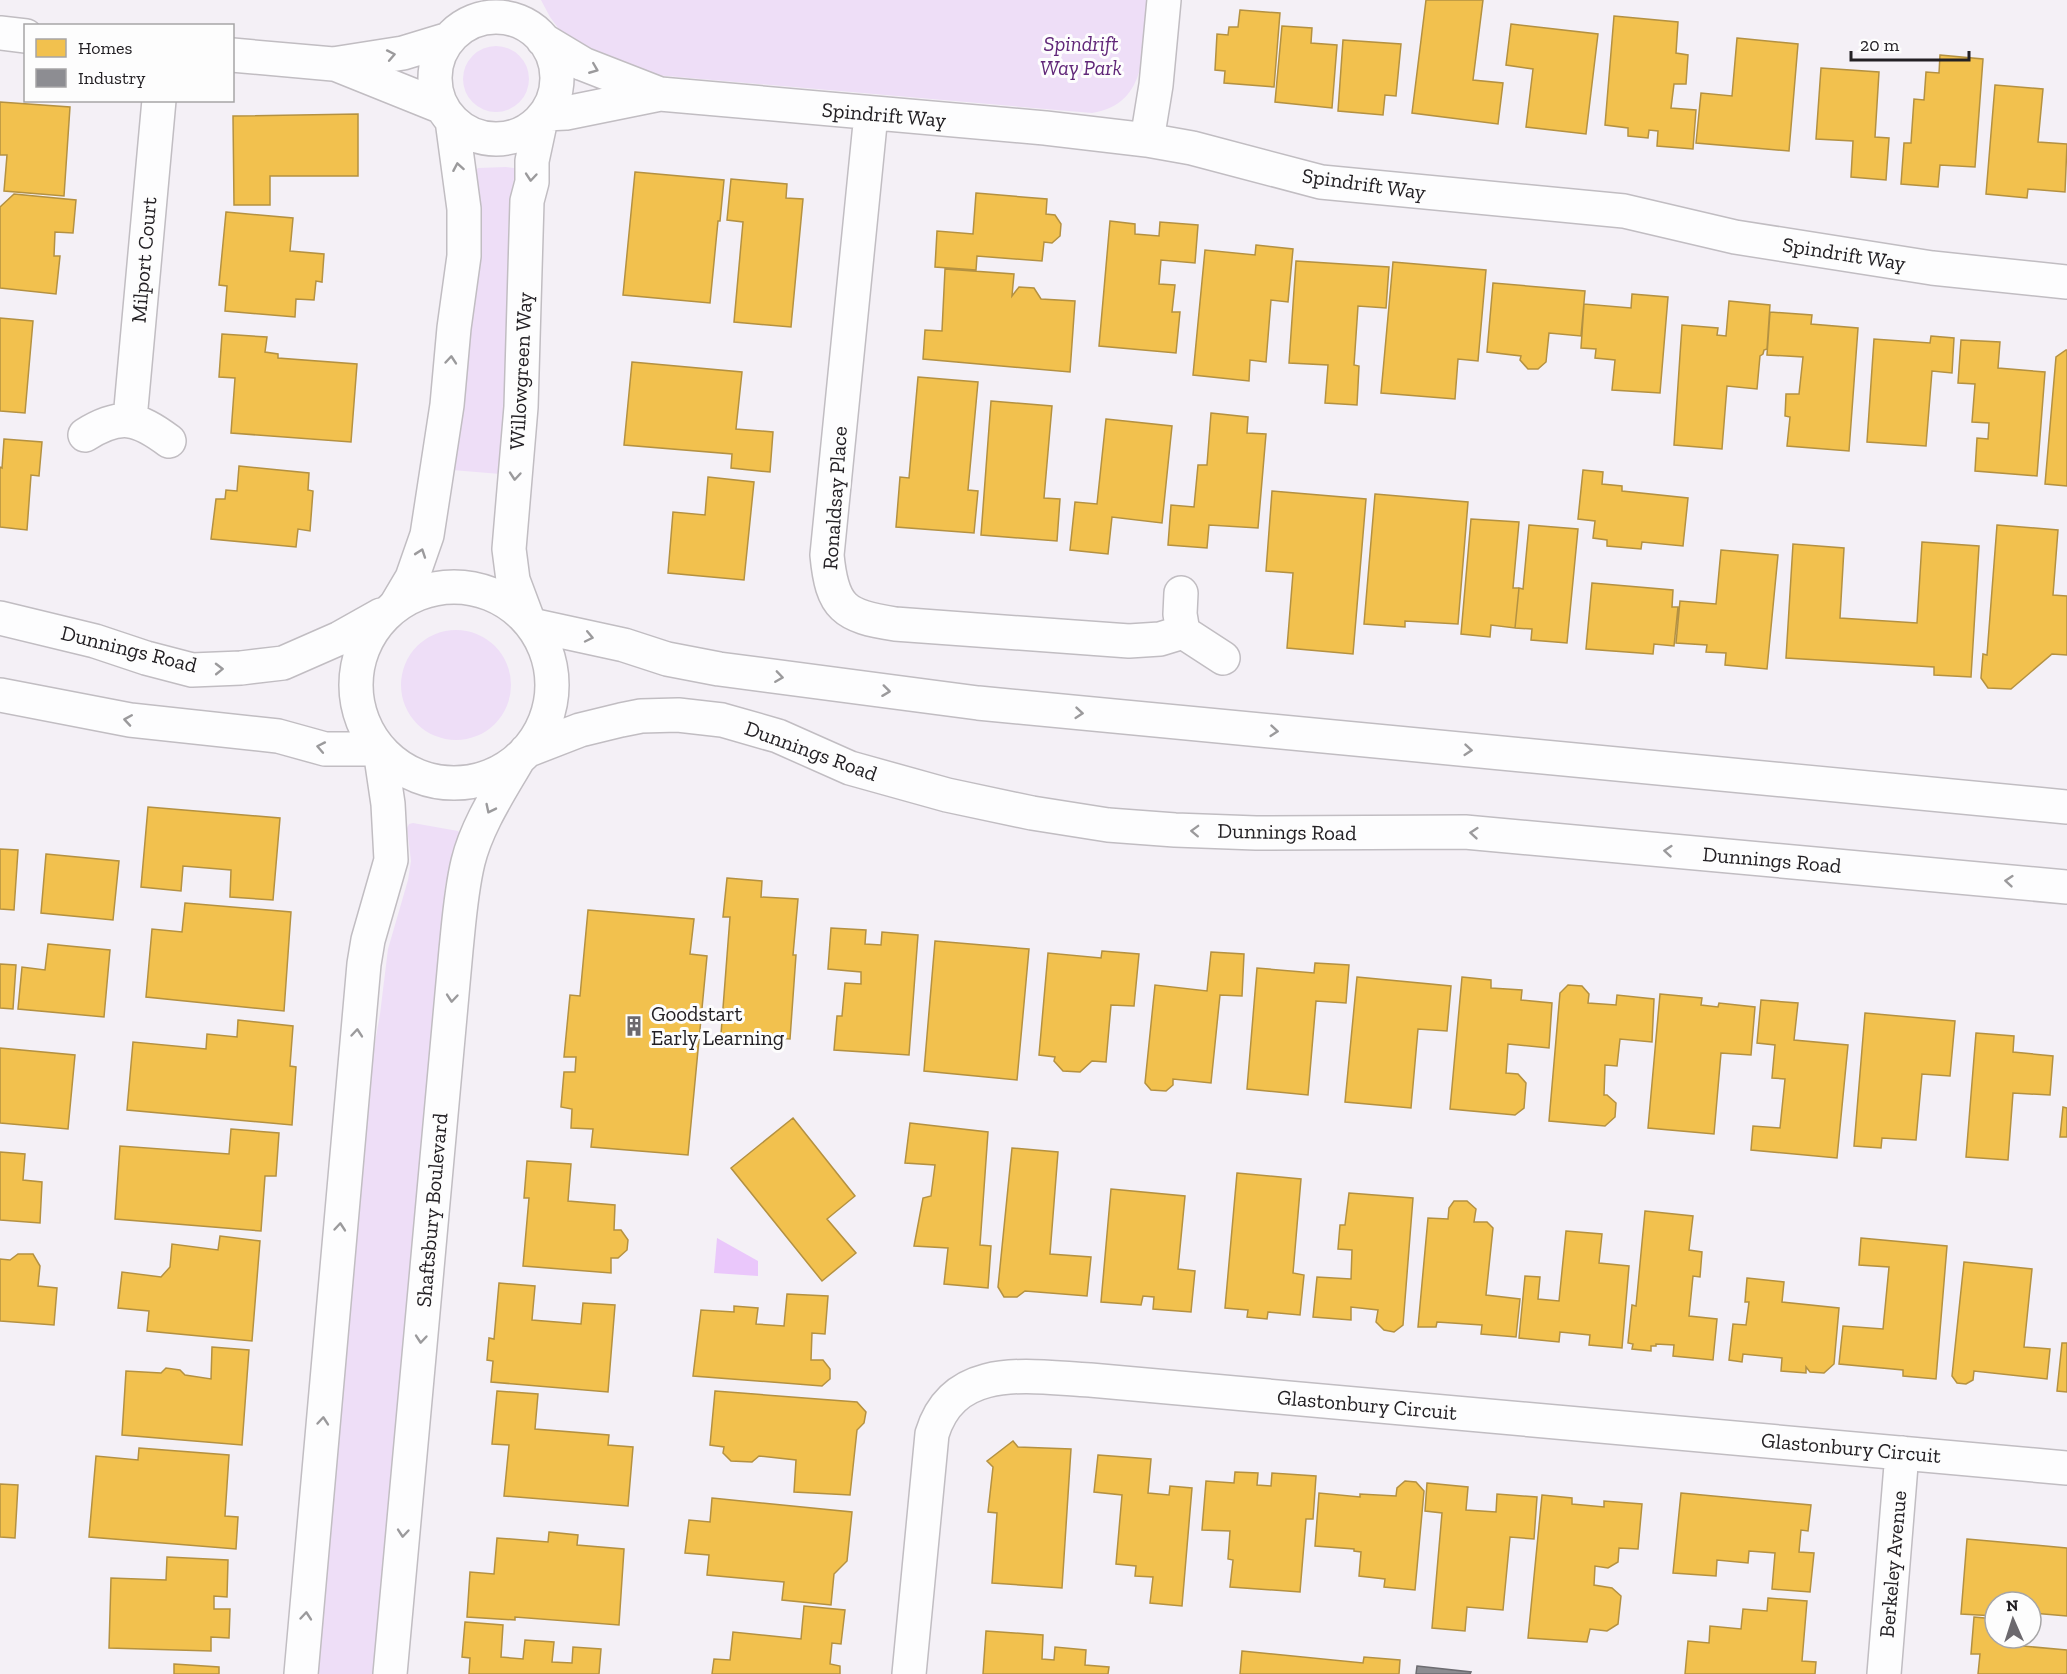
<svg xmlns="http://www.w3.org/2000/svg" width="2067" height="1674" viewBox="0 0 2067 1674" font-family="'Zilla Slab',serif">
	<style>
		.green { fill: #eedef7 }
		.water { fill: #eac7fb }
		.homes { fill: #f2c14e; stroke: #b49141; stroke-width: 1.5 }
		.industry { fill: #8d8d92; stroke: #6d6c71; stroke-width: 1.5 }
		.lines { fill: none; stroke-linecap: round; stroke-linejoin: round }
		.street-casing { stroke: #c1bdc2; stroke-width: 36 }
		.secondary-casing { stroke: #c1bdc2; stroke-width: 36 }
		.street { stroke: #fdfdfe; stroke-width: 33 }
		.secondary { stroke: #fdfdfe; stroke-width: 33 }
		.oneway { stroke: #9b9a9c }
		.labels { text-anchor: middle; stroke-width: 6; stroke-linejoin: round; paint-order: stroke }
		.park-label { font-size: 21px; font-style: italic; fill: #602678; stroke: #fdfdfd }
		.street-label { font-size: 21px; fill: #232024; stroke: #fdfdfd }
		.poi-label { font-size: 21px; fill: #232024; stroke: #fdfdfd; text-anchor: start }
	</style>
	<rect width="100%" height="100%" fill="#f4f0f6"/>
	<!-- green -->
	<path class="green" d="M541,0H1147C1143,46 1150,104 1092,113L644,74L621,68L561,32L550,17Z
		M463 79a33 33 0 1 1 66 0a33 33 0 1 1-66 0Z
		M506,167L514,168L515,173L509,209L508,263L511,309L507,387L500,474L452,470L472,306L481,259L480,217L476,170L478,168Z
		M401 685a55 55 0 1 1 110 0a55 55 0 1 1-110 0Z
		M413,823L458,831L462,835L452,858L445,886L373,1674H315L370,1071L380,1014L388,949L408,880L411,861L407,828L409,824Z"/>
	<!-- water -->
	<path class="water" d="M717,1238L758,1261V1276L714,1273Z"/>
	<!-- homes -->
	<path class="homes" d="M1426,0H1483L1473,80L1503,83L1498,124L1412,113Z
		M1240,10L1280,13L1274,87L1224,83L1225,71L1215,70L1217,34L1228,35L1229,27H1238Z
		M1614,16L1678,22L1676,53L1688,55L1686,84H1674L1671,108L1696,110L1693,149L1657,146L1658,131L1649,130L1648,138L1628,136V128L1605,125Z
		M1511,24L1598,34L1586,134L1526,127L1533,69L1506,65Z
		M1282,26L1312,28L1311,43L1337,45L1332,108L1275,102Z
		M1737,38L1798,44L1789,151L1696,143L1701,93L1732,96Z
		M1343,40L1401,44L1396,96L1385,95L1383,115L1338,111Z
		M1940,55L1983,59L1975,167L1940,165L1938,187L1901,184L1904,143H1911L1914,99L1924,100L1926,72L1939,73Z
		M1821,68L1879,72L1875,137L1889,138L1886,180L1851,177L1853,141L1816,139Z
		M1995,85L2043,89L2038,142L2067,144L2065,192L2028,189L2027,198L1986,194Z
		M0,102L70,107L64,196L4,191L7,155H0Z
		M358,114V176H270V205H234L233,116Z
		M635,172L724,180L720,221H718L710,303L623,295Z
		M731,179L787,184L786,198L803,199L791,327L734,322L743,222L727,220Z
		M976,193L1047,199L1046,214L1055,215L1061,224L1060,236L1052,243L1044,242L1042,261L977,256L976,270L935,267L937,231L973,234Z
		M14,194L76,200L73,233L55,232L54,256H60L56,294L0,288V207Z
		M226,212L293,218L290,251L324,254L322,282L316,281L314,300L296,299L295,317L225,311L227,286L219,285Z
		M1110,221L1135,224V234L1159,236L1160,222L1198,225L1195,263L1161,260L1159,284L1175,285L1172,312H1180L1176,353L1099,346Z
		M1256,245L1293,249L1288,302L1271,300L1266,362L1250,360L1249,381L1193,375L1205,250L1255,255Z
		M1296,261L1389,267L1386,308L1358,306L1354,365L1359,366L1357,405L1325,403L1328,365L1289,363Z
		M1393,262L1486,270L1478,361L1458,359L1455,399L1381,393Z
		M945,269L1014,274L1012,296L1019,287L1034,288L1041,299L1075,301L1070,372L923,359L925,330L942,331Z
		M1493,283L1585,291L1581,336L1549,333L1546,362L1538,369H1528L1520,360L1521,356L1487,352Z
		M1632,294L1668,297L1660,393L1612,390L1615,360L1595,358L1596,349L1581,348L1584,304L1631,308Z
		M1729,301L1770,305L1767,349L1764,350L1763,354L1760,356L1757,389L1727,386L1722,449L1674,445L1682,325L1718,328L1717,335L1726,336Z
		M1770,312L1812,315L1811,324L1858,328L1849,451L1787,446L1790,417L1785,416L1786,394H1799L1803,357L1767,355Z
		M0,318L33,321L25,413L0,411Z
		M222,334L267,337L265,352L278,354V358L357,364L351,442L231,433L235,378L219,377Z
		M1931,336L1954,338L1952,373L1932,371L1926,446L1867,442L1874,339L1930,343Z
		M1961,340L2000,342L1998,368L2045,372L2037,476L1975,471L1977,438L1988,439L1989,423L1972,422L1975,384L1958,383Z
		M2066,350H2067V486L2045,484L2056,357Z
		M632,362L742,372L736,429L773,432L770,472L731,468L732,454L624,445Z
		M918,377L978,382L968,490L978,491L974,533L896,527L900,477L909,478Z
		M991,401L1052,406L1044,498L1060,499L1057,541L981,535Z
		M1211,413L1248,417L1247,433L1266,434L1258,528L1209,525L1207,548L1168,545L1171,505L1194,507L1198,465H1207Z
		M1106,419L1172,426L1162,523L1112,517L1108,554L1070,550L1075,502L1097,504Z
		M4,439L42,442L39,476L31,475L27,530L0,527V467L2,468Z
		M239,466L309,473L308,490L313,491L310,531L298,529L296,547L211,539L216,499H225L226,490L237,491Z
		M1583,470L1603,472L1602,484L1622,486V491L1688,498L1683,546L1642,542L1641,549L1607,546V540L1593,538L1595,521L1578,519Z
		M708,477L754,482L744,580L668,573L673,512L705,515Z
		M1272,491L1366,499L1353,654L1287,648L1293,573L1266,571Z
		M1375,494L1468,502L1458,624L1405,621V627L1364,624Z
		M1471,519L1519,522L1513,588H1519L1515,628L1491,625L1490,637L1461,634Z
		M1529,525L1578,529L1567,643L1531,640L1532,629L1515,628L1519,588L1523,589Z
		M1997,525L2058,530L2053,595L2067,596V655L2052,654L2011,689L1988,688L1981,678L1983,654L1987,655Z
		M1922,542L1979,546L1971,677L1934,675V667L1786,658L1793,544L1844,548L1840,618L1917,623Z
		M1721,550L1778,555L1767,669L1725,665L1726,653L1706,652L1707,645L1676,643L1680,601L1716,604Z
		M1592,583L1673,590L1672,607H1678L1674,646L1654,644L1653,654L1586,649Z
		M148,807L280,818L273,900L230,897L231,870L183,866L181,891L141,887Z
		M0,849L18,850L14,910L0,909Z
		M46,854L119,861L113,920L41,913Z
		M727,878L762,881L761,897L798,899L793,955H796L790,1039L721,1034L730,917H723Z
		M185,903L291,912L284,1011L146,997L152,929L182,932Z
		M588,910L694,919L690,954L707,956L688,1155L591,1147L593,1129L571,1128L572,1109L561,1107L564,1072H575L576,1057H564L570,995L580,996Z
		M831,928L866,930L865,944L881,945L882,932L918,935L909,1055L834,1050L837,1016H842L845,983L861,984V972L828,969Z
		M935,941L1029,949L1017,1080L924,1071Z
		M48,944L110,950L104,1017L18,1009L22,967L45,970Z
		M1102,951L1139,954L1134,1006L1111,1005L1106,1062L1092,1061L1080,1072L1063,1071L1054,1061L1055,1057L1039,1055L1048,953L1101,958Z
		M1211,952L1244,954L1242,996L1220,995L1211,1083L1173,1079V1085L1166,1091L1151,1090L1145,1083L1155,985L1207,991Z
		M1315,963L1349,965L1346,1003L1316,1001L1308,1095L1247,1089L1257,968L1314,973Z
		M0,964L16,965L13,1009L0,1008Z
		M1357,977L1451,986L1447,1031L1418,1029L1411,1108L1345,1102Z
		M1462,977L1491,980V988L1522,990L1521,1000L1552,1003L1549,1048L1508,1044L1506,1073L1518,1074L1526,1083L1524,1108L1515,1115L1450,1109Z
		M1568,985L1582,986L1589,994L1588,1003L1616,1005L1617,995L1654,999L1652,1042L1620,1039L1617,1066L1605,1065L1604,1095H1607L1616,1103L1615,1117L1605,1126L1549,1121L1560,993Z
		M1660,994L1702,998L1701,1005L1718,1007L1719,1003L1755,1007L1751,1055L1721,1053L1714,1134L1648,1128Z
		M1761,1000L1798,1003L1794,1040L1848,1045L1837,1158L1751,1150L1753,1126L1780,1128L1785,1079L1772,1078L1775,1045L1757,1043Z
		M1865,1013L1955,1021L1950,1076L1922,1074L1916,1140L1882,1138L1881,1148L1854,1146Z
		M238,1020L293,1026L290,1066L296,1067L292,1125L127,1110L133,1042L206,1049L207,1034L237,1037Z
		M1976,1033L2014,1036L2013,1052L2053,1056L2050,1095L2013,1093L2008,1160L1966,1157Z
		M0,1048L75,1055L68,1129L0,1123Z
		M2063,1107L2067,1108V1137H2060Z
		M793,1118L855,1196L827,1219L856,1253L822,1281L731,1168Z
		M910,1123L988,1132L980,1245L991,1246L988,1288L944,1284L948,1248L914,1246L923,1198L931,1196L935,1165L905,1163Z
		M231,1129L279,1133L276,1176H265L261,1231L115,1219L120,1146L229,1154Z
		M1012,1148L1058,1152L1050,1254L1091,1257L1087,1296L1025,1291L1017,1297H1004L998,1287Z
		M0,1152L25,1154L23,1180L42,1182L40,1223L0,1220Z
		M527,1161L571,1164L568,1201L615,1205L614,1230H621L628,1240L627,1250L618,1258H611V1273L523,1266L529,1198H524Z
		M1237,1173L1301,1179L1293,1273L1304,1275L1300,1315L1268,1312L1267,1319L1247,1317L1248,1310L1225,1308Z
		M1111,1189L1185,1196L1178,1269L1195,1271L1191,1312L1153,1309L1154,1297L1143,1296L1141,1305L1101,1302Z
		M1349,1193L1413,1198L1403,1325L1394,1332L1384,1330L1376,1322L1378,1310L1351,1307V1320L1313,1317L1317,1277L1351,1279L1352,1250L1338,1249L1340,1225H1345Z
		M1454,1201H1467L1476,1209L1474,1222H1487L1493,1228L1486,1295L1520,1299L1516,1337L1481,1334L1482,1325L1437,1322L1436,1327H1418L1428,1218L1448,1219L1449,1208Z
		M1645,1211L1693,1216L1689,1250L1702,1252L1700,1277L1693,1276L1689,1316L1717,1319L1713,1360L1673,1356L1674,1345L1656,1344V1346H1651V1351L1632,1349L1633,1344L1628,1343L1632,1305L1636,1306Z
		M1566,1231L1602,1234L1599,1263L1629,1266L1622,1348L1589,1345L1590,1335L1560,1332L1559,1342L1519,1338L1525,1276L1540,1277L1538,1299L1559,1301Z
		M220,1236L260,1241L252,1341L147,1331L149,1311L118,1308L122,1272L161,1277L170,1267L172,1244L218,1250Z
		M1861,1238L1947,1246L1936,1379L1903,1376V1370L1839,1364L1843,1326L1883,1329L1889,1267L1859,1265Z
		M18,1254H33L40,1266L38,1286L57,1288L54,1325L0,1321V1259L10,1260Z
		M1964,1262L2032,1269L2024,1347L2050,1349L2047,1379L1974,1371L1973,1380L1966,1384L1957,1383L1952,1376Z
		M1747,1278L1784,1282L1782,1302L1839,1308L1834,1364L1824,1373L1810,1372L1806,1367V1373L1781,1371L1782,1358L1743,1354L1742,1362L1729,1360L1733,1324L1746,1325L1749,1302H1745Z
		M499,1283L535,1286L532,1320L581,1324L583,1303L615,1305L608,1392L491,1382L493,1361L487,1360L489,1338L494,1339Z
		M787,1294L828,1296L825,1334L812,1333L811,1360H823L830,1369V1379L822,1386L693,1376L701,1310L734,1312V1306L758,1308L756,1324L784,1326Z
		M2062,1343H2067V1392L2057,1391Z
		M212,1347L249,1350L242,1445L122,1435L126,1371L161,1373L166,1368L180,1370L185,1375L211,1379Z
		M497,1391L538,1394L535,1429L609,1435L608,1445L633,1447L628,1506L504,1496L509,1445L492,1444Z
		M715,1391L857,1402L866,1412L864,1423L857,1430L850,1495L794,1492L796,1460L759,1456L752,1462L731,1461L723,1453L724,1447L710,1445Z
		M1013,1441L1018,1447L1071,1449L1062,1588L992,1583L997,1513L988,1512L993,1467L987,1461Z
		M139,1448L229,1455L225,1516L238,1517L236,1549L89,1537L96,1456L138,1460Z
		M1098,1455L1151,1459L1148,1493L1169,1495L1170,1486L1192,1488L1182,1606L1150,1603L1153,1577L1135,1576L1136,1566L1116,1564L1122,1495L1094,1492Z
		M1235,1472L1258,1473L1257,1485L1271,1486L1272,1473L1316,1476L1313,1519H1306L1300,1592L1230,1587L1233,1560L1228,1559L1230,1531L1202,1530L1206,1481L1234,1483Z
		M1405,1481L1416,1482L1424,1491L1415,1590L1384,1587L1385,1579L1359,1576L1361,1552L1354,1551V1549L1315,1546L1319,1493L1360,1497V1494L1396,1496L1397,1488Z
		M1427,1483L1468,1487L1466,1510L1496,1512L1497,1494L1537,1497L1534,1539L1510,1537L1503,1610L1467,1607L1465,1631L1432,1628L1442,1513L1425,1511Z
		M0,1484L18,1485L15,1538L0,1537Z
		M1681,1493L1811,1505L1808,1531L1801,1530L1799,1552L1814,1553L1810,1592L1772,1589L1775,1553L1749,1551L1748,1563L1717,1560L1716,1576L1673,1573Z
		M1542,1495L1572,1498V1504L1604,1507V1501L1642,1504L1638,1549L1619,1548L1618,1562L1608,1568L1595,1566L1594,1585L1612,1588L1621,1596L1618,1624L1607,1631L1590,1629L1587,1642L1528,1638Z
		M712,1498L852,1512L847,1561L834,1574L831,1605L782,1600L784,1582L707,1575L709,1555L685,1553L689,1520L710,1522Z
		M549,1532L578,1535L577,1545L624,1549L619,1625L515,1617V1620L467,1617L470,1572L494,1574L497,1538L548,1542Z
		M1967,1539L2067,1548V1616L2031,1613V1602H1995V1616L1961,1614Z
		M167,1557L228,1560L227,1597L214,1596V1609H230L229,1638L211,1637V1651L109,1648L111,1578L166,1580Z
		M1768,1598L1807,1601L1802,1661L1816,1662L1815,1674H1685L1688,1641L1709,1643L1710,1626L1741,1629L1743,1609L1767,1611Z
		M804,1606L845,1610L841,1644L832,1643L830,1664L840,1666V1674H712L714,1659L730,1660L733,1632L801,1639Z
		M1974,1617L1995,1619V1638H2011V1645L2067,1650V1674H1978L1980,1654H1971Z
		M465,1622L503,1625L501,1657L523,1659L525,1640L554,1642L552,1662L572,1663L573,1647L601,1649L599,1674H469L470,1658L462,1657Z
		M986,1631L1043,1635L1042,1659L1054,1660L1055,1647L1086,1650L1085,1665L1109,1667L1108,1674H983Z
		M1242,1651L1363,1663L1364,1657L1400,1660L1399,1674H1240Z
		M174,1664L219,1667V1674H174Z"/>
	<!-- industry -->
	<path class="industry" d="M1417,1666L1471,1672L1470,1674H1416Z"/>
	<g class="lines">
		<!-- street casing -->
		<g class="street-casing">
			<path id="street" d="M435 78a61 61 0 1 1 122 0a61 61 0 1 1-122 0Z
				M0,33L26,36
				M543,40L583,64L660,94L1045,128L1147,140L1192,148L1321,182L1624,211L1735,237L1932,268L2067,282
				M232,55L333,64L403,53L449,39
				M335,64L442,107
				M545,114L566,113L660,94
				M871,114L827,555C832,608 844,616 895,624L1129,641L1160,639L1183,632
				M1147,140L1156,85L1164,0
				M130,419L159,100
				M85,435C120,413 137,417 169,441
				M1181,593L1180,614L1183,632L1223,658
				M396,605L412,578L427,535L447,405L454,328L464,256V209L452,120
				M528,620L513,580L509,549L521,407L527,201L532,182V161L541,119
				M909,1674L932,1434C954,1361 1031,1377 1090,1380L2067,1468
				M1884,1674L1902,1453"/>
		</g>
		<!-- secondary casing -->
		<g class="secondary-casing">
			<path id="secondary" d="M356 685a98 98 0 1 1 196 0a98 98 0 1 1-196 0Z
				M0,618L95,641L146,658L192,670L241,668L283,663L340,638L381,615
				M532,625L624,645L667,659L719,669L978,703L2067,807
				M0,695L130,720L278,736L325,749H379
				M526,751L580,730L621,720L641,716L678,715L722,720L778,736L850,768L947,795L1032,813L1108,825L1175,830L1256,833L1465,832L2067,887
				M301,1674L364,964L368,940L391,860L388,804L380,750
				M390,1674L456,950C459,921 461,891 468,862C477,825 500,791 519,758"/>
		</g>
		<!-- street -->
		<use href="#street" class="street"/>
		<!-- secondary -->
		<use href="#secondary" class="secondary"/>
	</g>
	<!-- one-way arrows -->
	<defs><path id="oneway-chevron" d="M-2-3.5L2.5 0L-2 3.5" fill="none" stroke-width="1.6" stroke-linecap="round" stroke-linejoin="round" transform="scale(1.5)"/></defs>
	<g class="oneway">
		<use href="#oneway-chevron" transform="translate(391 55) rotate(-11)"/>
		<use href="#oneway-chevron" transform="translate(594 69) rotate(22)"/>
		<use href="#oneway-chevron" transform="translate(458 167) rotate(-100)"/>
		<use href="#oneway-chevron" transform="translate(531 177) rotate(95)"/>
		<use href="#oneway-chevron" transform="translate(451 360) rotate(-85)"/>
		<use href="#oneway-chevron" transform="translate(515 476) rotate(95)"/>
		<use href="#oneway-chevron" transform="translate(421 553) rotate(-71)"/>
		<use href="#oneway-chevron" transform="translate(589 637) rotate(12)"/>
		<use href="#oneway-chevron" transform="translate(219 669) rotate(-1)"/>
		<use href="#oneway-chevron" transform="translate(779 677) rotate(8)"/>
		<use href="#oneway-chevron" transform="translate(886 691) rotate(7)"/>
		<use href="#oneway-chevron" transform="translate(1079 713) rotate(5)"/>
		<use href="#oneway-chevron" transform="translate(128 720) rotate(-171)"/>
		<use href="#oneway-chevron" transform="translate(1274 731) rotate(5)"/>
		<use href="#oneway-chevron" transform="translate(321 747) rotate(-169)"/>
		<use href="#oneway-chevron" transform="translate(1468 750) rotate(5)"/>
		<use href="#oneway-chevron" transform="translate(490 809) rotate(116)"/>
		<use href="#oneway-chevron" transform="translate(1195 831) rotate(-178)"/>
		<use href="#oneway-chevron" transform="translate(1474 833) rotate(-175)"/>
		<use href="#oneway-chevron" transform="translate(1668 851) rotate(-175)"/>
		<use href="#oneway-chevron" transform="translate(2009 881) rotate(-175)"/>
		<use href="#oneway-chevron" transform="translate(452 998) rotate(95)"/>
		<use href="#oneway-chevron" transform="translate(357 1033) rotate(-85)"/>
		<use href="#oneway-chevron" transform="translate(340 1227) rotate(-85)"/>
		<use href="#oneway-chevron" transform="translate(421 1339) rotate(95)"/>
		<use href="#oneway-chevron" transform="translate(323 1421) rotate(-85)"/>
		<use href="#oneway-chevron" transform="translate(403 1533) rotate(95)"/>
		<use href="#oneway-chevron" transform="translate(306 1616) rotate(-85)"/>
	</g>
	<!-- icons -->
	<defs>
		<g id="building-bare" transform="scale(1.62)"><path d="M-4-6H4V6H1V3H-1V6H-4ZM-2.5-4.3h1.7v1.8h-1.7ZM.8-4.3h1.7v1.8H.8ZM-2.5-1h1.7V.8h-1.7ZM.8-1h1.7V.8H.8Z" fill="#6c696e" stroke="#fdfdfd" stroke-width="2.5" paint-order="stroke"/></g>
	</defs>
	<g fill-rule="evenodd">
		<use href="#building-bare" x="634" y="1026"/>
	</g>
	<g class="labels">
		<!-- park labels -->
		<g class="park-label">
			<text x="1081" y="51">Spindrift<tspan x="1081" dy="24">Way Park</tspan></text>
		</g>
		<!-- street labels -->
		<g class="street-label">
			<text transform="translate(884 115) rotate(5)" y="7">Spindrift Way</text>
			<text transform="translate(1364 184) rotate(8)" y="7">Spindrift Way</text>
			<text transform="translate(1844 254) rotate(9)" y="7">Spindrift Way</text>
			<text transform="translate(144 260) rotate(-85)" y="7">Milport Court</text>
			<text transform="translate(521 371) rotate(-87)" y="7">Willowgreen Way</text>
			<text transform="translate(835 498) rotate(-86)" y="7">Ronaldsay Place</text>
			<text transform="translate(129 649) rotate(14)" y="7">Dunnings Road</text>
			<text transform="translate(811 751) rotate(20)" y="7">Dunnings Road</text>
			<text transform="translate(1287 832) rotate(1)" y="7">Dunnings Road</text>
			<text transform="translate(1772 860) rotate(5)" y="7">Dunnings Road</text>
			<text transform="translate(432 1210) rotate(-85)" y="7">Shaftsbury Boulevard</text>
			<text transform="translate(1367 1405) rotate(5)" y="7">Glastonbury Circuit</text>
			<text transform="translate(1851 1448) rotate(5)" y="7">Glastonbury Circuit</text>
			<text transform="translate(1893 1564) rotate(-85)" y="7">Berkeley Avenue</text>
		</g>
		<!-- poi labels -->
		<g class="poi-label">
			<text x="651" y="1021">Goodstart<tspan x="651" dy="24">Early Learning</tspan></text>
		</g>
	</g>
	<!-- legend -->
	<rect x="24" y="24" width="210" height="78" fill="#fdfdfd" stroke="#a6a5a6" stroke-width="1.5"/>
	<rect x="36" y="39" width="30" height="18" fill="#f2c14e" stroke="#a6a5a6" stroke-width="1.5"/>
	<text x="78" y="54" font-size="18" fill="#232024">Homes</text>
	<rect x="36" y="69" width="30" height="18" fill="#8d8d92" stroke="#a6a5a6" stroke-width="1.5"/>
	<text x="78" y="84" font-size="18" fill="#232024">Industry</text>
	<!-- north arrow -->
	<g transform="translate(2013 1620) rotate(357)"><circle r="28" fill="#fdfdfd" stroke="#a6a5a6" stroke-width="1.5"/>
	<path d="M0-4.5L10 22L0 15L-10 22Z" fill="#6c696e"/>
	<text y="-9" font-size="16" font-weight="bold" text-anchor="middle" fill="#232024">N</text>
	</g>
	<!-- scale -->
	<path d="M1851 51v9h118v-9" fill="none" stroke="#232024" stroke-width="3"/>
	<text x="1860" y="51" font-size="18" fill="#232024" stroke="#fdfdfd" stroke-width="4.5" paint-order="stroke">20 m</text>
</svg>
